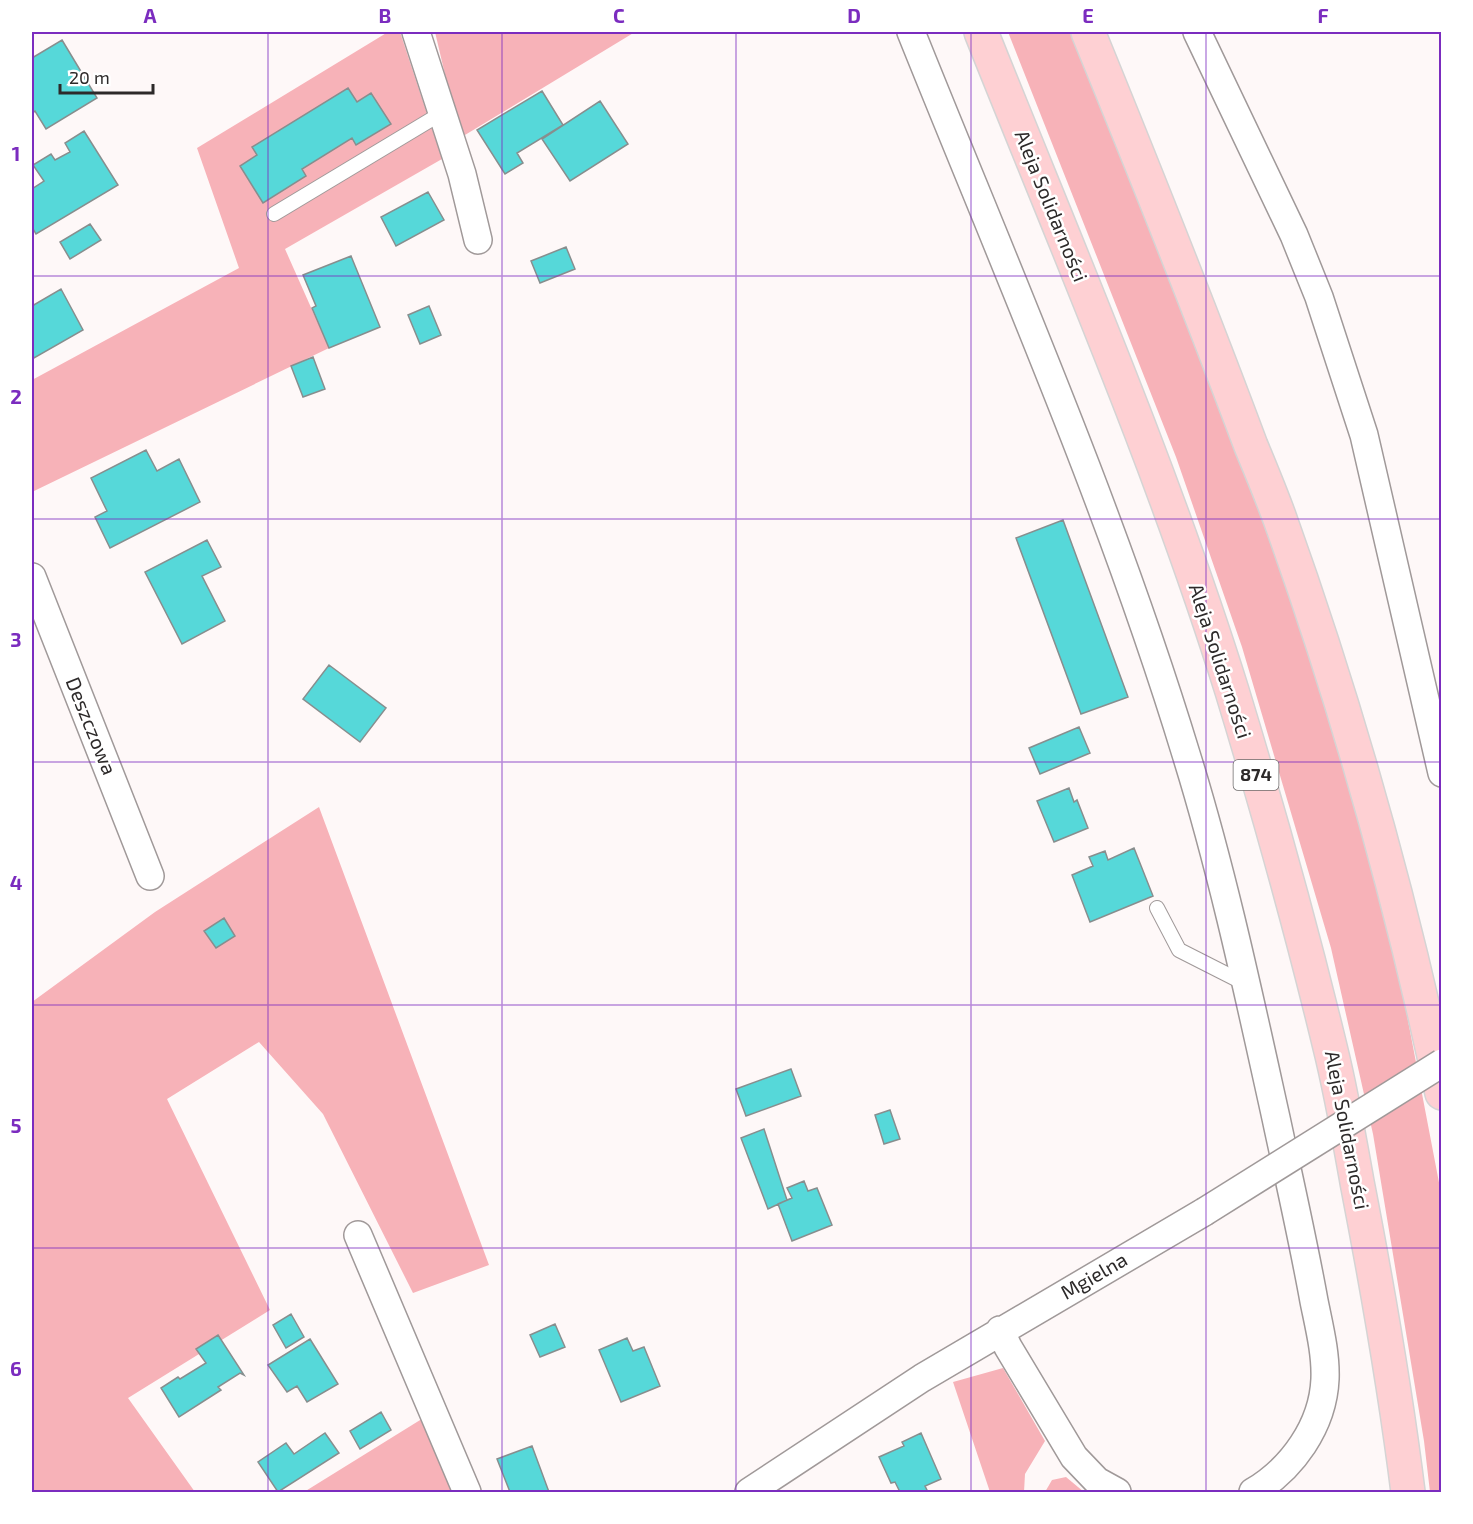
<svg xmlns="http://www.w3.org/2000/svg" width="1473" height="1524" viewBox="0 0 1473 1524" font-family="'Exo 2',sans-serif">
	<style>
		.green { fill: #f7b2b8 }
		.building { fill: #56d8d9; stroke: #878e8e; stroke-width: 1.5 }
		.lines { fill: none; stroke-linecap: round; stroke-linejoin: round }
		.service-casing { stroke: #a09999; stroke-width: 16 }
		.minor-casing { stroke: #a09999; stroke-width: 30 }
		.primary-casing { stroke: #d5d4d4; stroke-width: 36 }
		.service { stroke: #fff; stroke-width: 14 }
		.minor { stroke: #fff; stroke-width: 27 }
		.primary { stroke: #fed0d3; stroke-width: 33 }
		.minor-bridge-casing { stroke: #a09999; stroke-width: 30; stroke-linecap: butt }
		.minor-bridge { stroke: #fff; stroke-width: 27 }
		.grid { fill: none; stroke: #7b2cbf; stroke-width: 1.5; stroke-opacity: 0.55 }
		.labels { text-anchor: middle; stroke-width: 5; stroke-linejoin: round; paint-order: stroke }
		.shield { fill: #fff; stroke: #6c6a6a; stroke-width: 1.5 }
		.shield-label { font-size: 18px; font-weight: bold; fill: #2d2a2a }
		.street-label { font-size: 20px; fill: #2d2a2a; stroke: #fff }
		.neatline { fill: none; stroke: #7b2cbf; stroke-width: 2 }
		.grid-label { font-size: 20px; text-anchor: middle; font-weight: bold; fill: #7b2cbf }
	</style>
	<rect width="100%" height="100%" fill="#fef8f8"/>
	<!-- green -->
	<path class="green" d="M388,32H400L442,159L285,249L329,348L32,492V380L239,268L197,148Z
		M435,32H635L460,138Z
		M1008,32H1076L1259,496L1321,683L1397,963L1441,1193V1492H1430L1424,1441L1373,1134L1331,948L1242,647L1176,457Z
		M319,807L489,1265L413,1293L323,1114L259,1042L167,1099L270,1310L128,1398L195,1492H32V1002L155,912Z
		M1003,1368L1045,1441L1025,1474L1024,1492H990L953,1382Z
		M425,1417L454,1492H304Z
		M1066,1477L1084,1492H1045L1052,1480Z"/>
	<!-- building -->
	<path class="building" d="M62,40L97,98L46,129L35,111L32,113V58Z
		M348,88L357,102L371,93L391,124L356,145L352,138L302,169L306,176L263,203L240,166L257,155L252,147Z
		M542,91L563,125L517,153L523,163L505,174L477,130Z
		M600,101L628,144L570,181L542,139Z
		M84,131L118,185L36,234L32,227V189L44,181L33,165L51,154L55,160L70,152L65,143Z
		M428,192L444,220L396,246L381,217Z
		M90,224L101,240L70,259L60,242Z
		M566,247L575,269L540,283L531,261Z
		M351,256L380,327L329,348L312,308L316,306L303,275Z
		M61,289L83,330L34,358L32,354V306Z
		M429,306L441,335L420,344L408,315Z
		M313,357L325,389L303,397L291,366Z
		M146,450L157,471L179,459L200,502L110,548L95,517L107,511L91,478Z
		M1063,520L1128,697L1081,714L1016,538Z
		M207,540L221,567L202,576L225,621L182,644L145,572Z
		M329,665L386,708L360,742L303,699Z
		M1079,727L1090,753L1040,774L1029,748Z
		M1069,788L1074,802L1077,800L1088,828L1054,842L1037,801Z
		M1134,848L1153,896L1090,922L1072,875L1093,866L1089,857L1105,851L1108,860Z
		M224,918L235,936L216,948L204,931Z
		M791,1069L801,1096L746,1116L736,1089Z
		M890,1110L900,1139L884,1144L875,1115Z
		M764,1129L787,1200L768,1209L741,1138Z
		M804,1181L808,1191L817,1188L832,1225L792,1241L778,1204L792,1198L787,1188Z
		M291,1314L304,1337L286,1348L273,1325Z
		M555,1324L565,1347L540,1357L530,1335Z
		M218,1335L244,1375L240,1373L218,1387L221,1390L179,1417L161,1388L178,1377L180,1379L206,1363L196,1349Z
		M627,1338L633,1351L644,1347L660,1386L621,1402L599,1350Z
		M310,1339L338,1384L307,1402L297,1386L287,1392L268,1365Z
		M381,1412L391,1430L360,1449L350,1431Z
		M325,1433L339,1453L278,1492L258,1462L286,1443L294,1454Z
		M921,1433L941,1479L925,1486L927,1490L921,1492H900L895,1482L891,1483L879,1457L904,1446L902,1442Z
		M532,1446L549,1492H510L497,1459Z"/>
	<g class="lines">
		<!-- service casing -->
		<g class="service-casing">
			<path id="service" d="M274,214L442,113
				M1157,908L1179,950L1246,984"/>
		</g>
		<!-- minor casing -->
		<g class="minor-casing">
			<path id="minor" d="M416,32L462,174L478,240
				M911,32C1007,271 1111,508 1186,754C1223,873 1249,996 1276,1118C1289,1179 1303,1240 1314,1301C1319,1326 1326,1353 1325,1379C1323,1426 1292,1469 1253,1492
				M1197,32L1294,235L1319,297L1364,435L1442,773
				M32,577L150,876
				M358,1235L467,1492
				M1000,1330L1008,1347L1074,1457L1097,1481L1117,1492
				M749,1492L922,1378L1204,1212"/>
		</g>
		<!-- primary casing -->
		<g class="primary-casing">
			<path id="primary" d="M981,32C1068,250 1162,467 1232,691C1268,809 1301,927 1330,1047C1341,1091 1349,1137 1357,1182C1377,1285 1395,1388 1408,1492
				M1088,32C1144,169 1199,307 1251,446C1261,470 1271,494 1280,519C1347,706 1401,899 1442,1093"/>
		</g>
		<!-- service -->
		<use href="#service" class="service"/>
		<!-- minor -->
		<use href="#minor" class="minor"/>
		<!-- primary -->
		<use href="#primary" class="primary"/>
		<!-- minor-bridge casing -->
		<g class="minor-bridge-casing">
			<path id="minor-bridge" d="M1204,1212L1442,1063"/>
		</g>
		<!-- minor-bridge -->
		<use href="#minor-bridge" class="minor-bridge"/>
	</g>
	<!-- grid -->
	<path class="grid" d="M268,32V1492M502,32V1492M736,32V1492M971,32V1492M1206,32V1492M32,276H1442M32,519H1442M32,762H1442M32,1005H1442M32,1248H1442"/>
	<g class="labels">
		<!-- shield labels -->
		<rect class="shield" x="1233.5" y="760" width="45" height="30" rx="4.5"/>
		<g class="shield-label">
			<text x="1256" y="781">874</text>
		</g>
		<!-- street labels -->
		<g class="street-label">
			<text transform="translate(1051 206) rotate(68)" y="7">Aleja Solidarności</text>
			<text transform="translate(1220 661) rotate(72)" y="7">Aleja Solidarności</text>
			<text transform="translate(91 726) rotate(68)" y="7">Deszczowa</text>
			<text transform="translate(1347 1130) rotate(79)" y="7">Aleja Solidarności</text>
			<text transform="translate(1094 1276) rotate(-30)" y="7">Mgielna</text>
		</g>
	</g>
	<!-- border -->
	<rect width="1473" height="1524" fill="none" stroke="#ffffff" stroke-width="66"/>
	<!-- scale -->
	<path d="M60 84v9h93v-9" fill="none" stroke="#2d2a2a" stroke-width="3"/>
	<text x="69" y="84" font-size="18" fill="#2d2a2a" stroke="#ffffff" stroke-width="4.5" paint-order="stroke">20 m</text>
	<rect x="33" y="33" width="1407" height="1458" class="neatline"/>
	<g class="grid-label">
		<text x="150" y="23">A</text>
		<text x="385" y="23">B</text>
		<text x="619" y="23">C</text>
		<text x="854" y="23">D</text>
		<text x="1088" y="23">E</text>
		<text x="1323" y="23">F</text>
		<text x="16" y="161">1</text>
		<text x="16" y="404">2</text>
		<text x="16" y="647">3</text>
		<text x="16" y="890">4</text>
		<text x="16" y="1133">5</text>
		<text x="16" y="1376">6</text>
	</g>
</svg>
